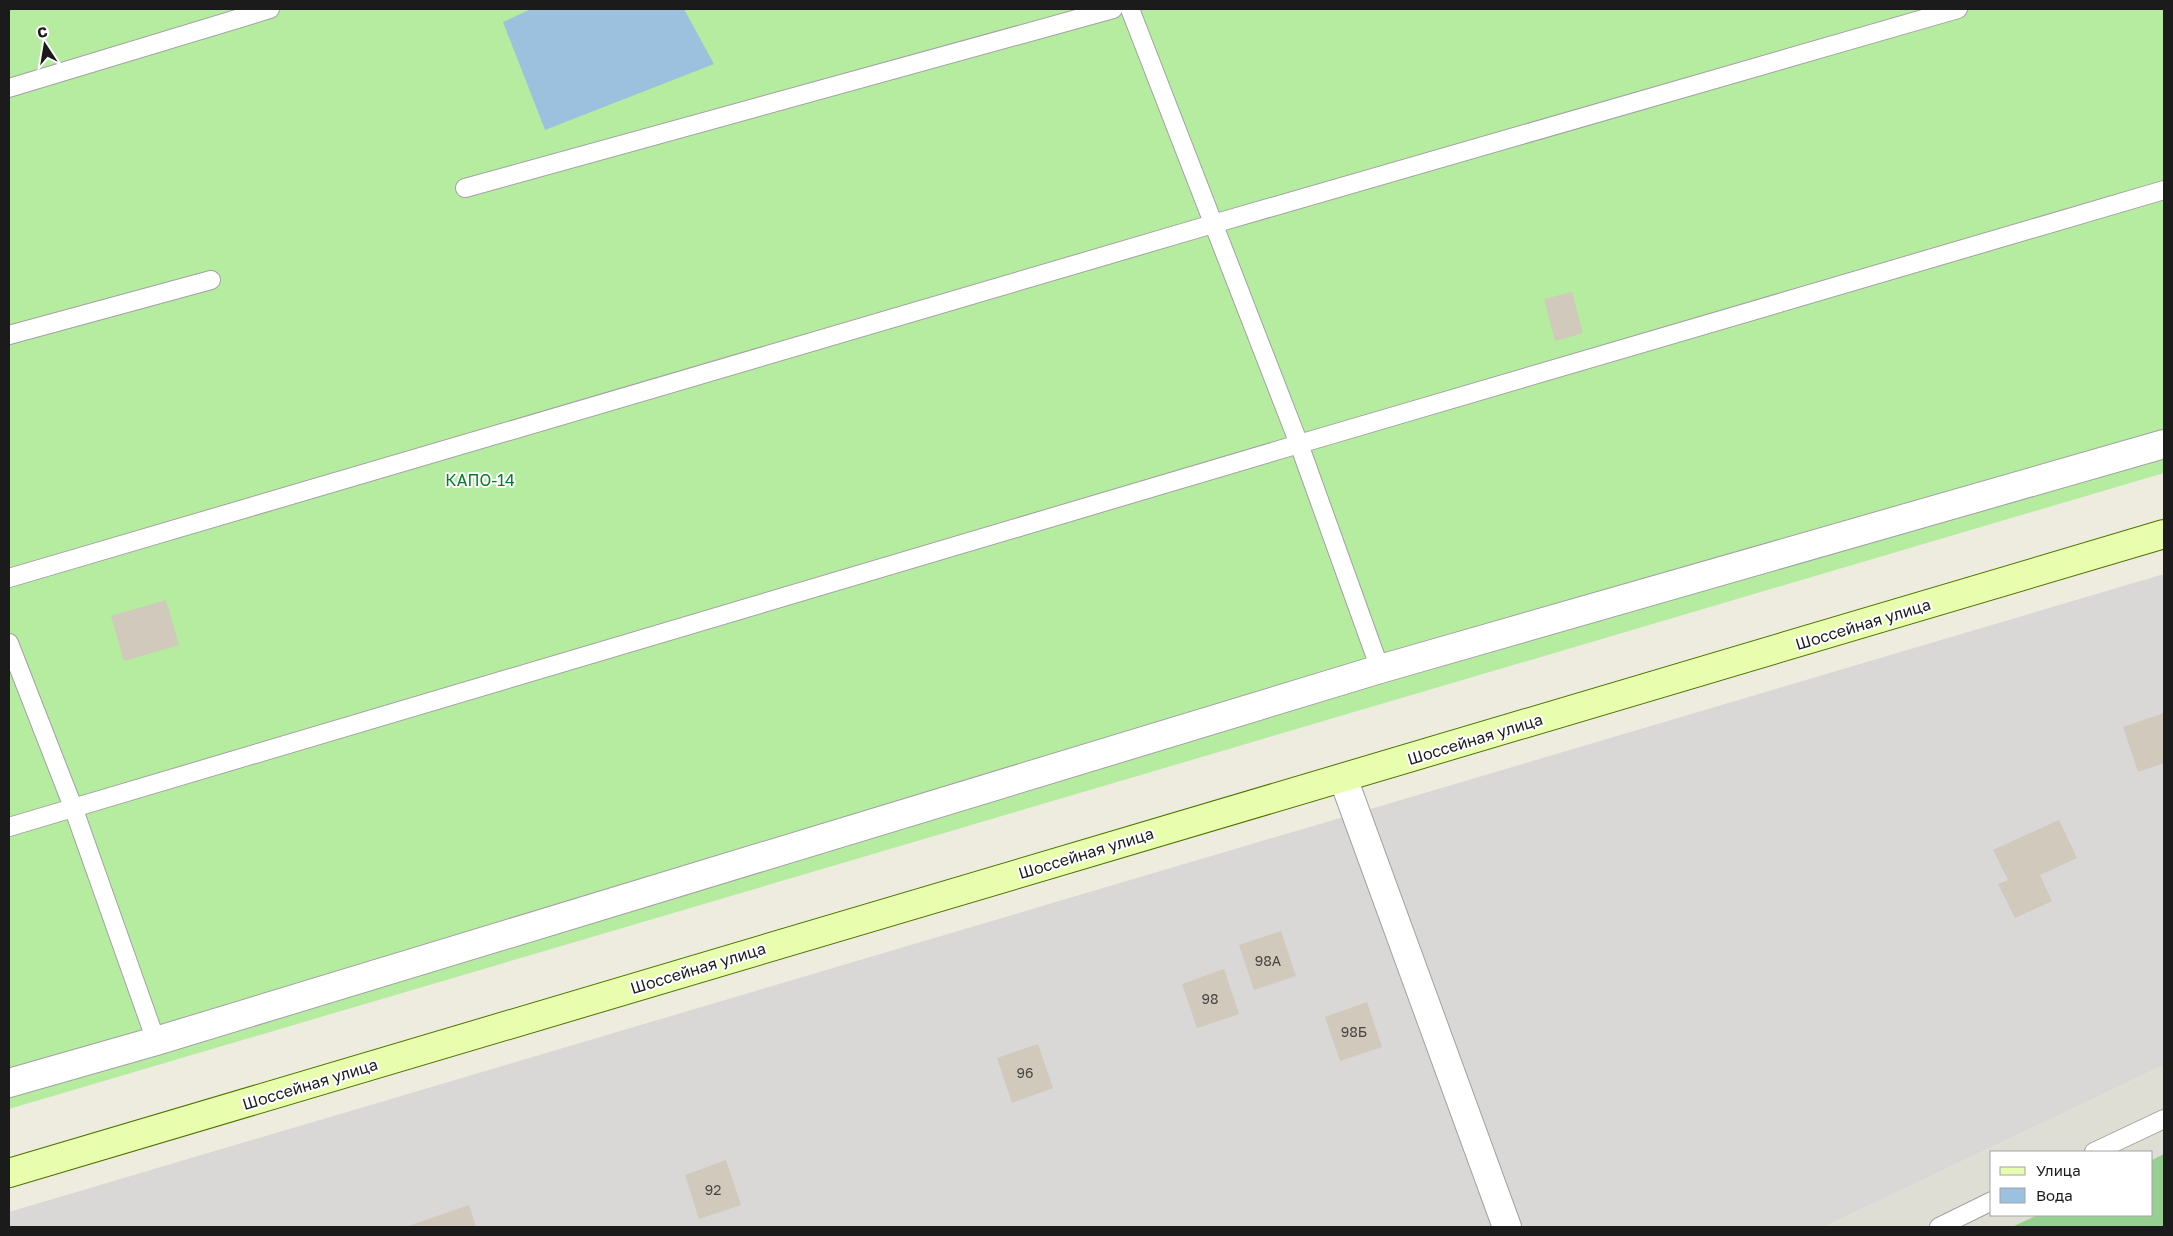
<svg xmlns="http://www.w3.org/2000/svg" width="2173" height="1236" viewBox="0 0 2173 1236" font-family="'Golos Text',sans-serif">
	<style>
		.residential { fill: #d9d8d7 }
		.airport { fill: #dfded5; fill-rule: evenodd }
		.grass { fill: #b5eca0 }
		.forest { fill: #96cf91 }
		.water { fill: #9cc1de }
		.building { fill: #d0c9bc }
		.lines { fill: none; stroke-linecap: round; stroke-linejoin: round }
		.lane-casing { stroke: #a2a2a2; stroke-width: 20 }
		.street-casing { stroke: #a2a2a2; stroke-width: 30 }
		.secondary-casing { stroke: #4e7300; stroke-width: 30 }
		.lane { stroke: #fff; stroke-width: 18 }
		.street { stroke: #fff; stroke-width: 28 }
		.secondary { stroke: #e8fdad; stroke-width: 28 }
		.labels { text-anchor: middle; stroke-width: 4; stroke-linejoin: round; paint-order: stroke }
		.number-label { font-size: 14px; fill: #484643 }
		.park-label { font-size: 16px; fill: #057d28; stroke: #fff }
		.street-label { font-size: 16px; fill: #1b1b1b; stroke: #fff }
	</style>
	<rect width="100%" height="100%" fill="#edecdf"/>
	<!-- residential -->
	<path class="residential" d="M2164,574V1065L1824,1227H9V1212Z"/>
	<!-- airport -->
	<path class="airport" d="M2164,1065V1227H1824ZM1992,1152H2152V1215H1992Z"/>
	<!-- grass -->
	<path class="grass" d="M9,9H2164V473L9,1109Z"/>
	<!-- forest -->
	<path class="forest" d="M2164,1154V1227H2012L2038,1215H2152V1160Z"/>
	<!-- water -->
	<path class="water" d="M531,9H684L714,64L545,130L503,22Z"/>
	<!-- building -->
	<path class="building" d="M1572,292L1583,333L1555,341L1544,299Z
		M166,600L179,645L124,661L111,616Z
		M2164,713V763L2138,772L2123,727Z
		M2059,820L2077,858L2040,875L2052,901L2015,918L1998,884L2008,880L1993,850Z
		M1281,931L1296,976L1254,990L1239,945Z
		M1224,969L1239,1014L1197,1028L1182,984Z
		M1367,1002L1382,1047L1340,1061L1325,1017Z
		M1038,1044L1053,1088L1012,1103L997,1058Z
		M726,1160L741,1205L699,1219L685,1175Z
		M469,1205L476,1227H405Z"/>
	<g class="lines">
		<!-- lane casing -->
		<g class="lane-casing">
			<path id="lane" d="M1130,9L1299,444L1380,669
				M9,88L270,9
				M465,188L1113,9
				M9,335L211,280
				M9,578L1213,224L1958,9
				M9,643L73,807L156,1041
				M9,827L1299,444L2164,190
				M2094,1152L2164,1119
				M1939,1227L1992,1201"/>
		</g>
		<!-- street casing -->
		<g class="street-casing">
			<path id="street" d="M1343,778L1507,1227
				M9,1083L156,1041L1380,669L2164,444"/>
		</g>
		<!-- secondary casing -->
		<g class="secondary-casing">
			<path id="secondary" d="M9,1173L2164,534"/>
		</g>
		<!-- lane -->
		<use href="#lane" class="lane"/>
		<!-- street -->
		<use href="#street" class="street"/>
		<!-- secondary -->
		<use href="#secondary" class="secondary"/>
	</g>
	<g class="labels">
		<!-- number labels -->
		<g class="number-label">
			<text x="1268" y="966">98А</text>
			<text x="1210" y="1004">98</text>
			<text x="1354" y="1037">98Б</text>
			<text x="1025" y="1078">96</text>
			<text x="713" y="1195">92</text>
		</g>
		<!-- park labels -->
		<g class="park-label">
			<text x="480" y="486">КАПО-14</text>
		</g>
		<!-- street labels -->
		<g class="street-label">
			<text transform="translate(1863 624) rotate(-17)" y="6">Шоссейная улица</text>
			<text transform="translate(1475 739) rotate(-17)" y="6">Шоссейная улица</text>
			<text transform="translate(1086 853) rotate(-17)" y="6">Шоссейная улица</text>
			<text transform="translate(698 968) rotate(-17)" y="6">Шоссейная улица</text>
			<text transform="translate(310 1084) rotate(-17)" y="6">Шоссейная улица</text>
		</g>
	</g>
	<!-- border -->
	<rect width="2173" height="1236" fill="none" stroke="#1b1b1b" stroke-width="20"/>
	<!-- legend -->
	<rect x="1990" y="1151" width="162" height="65" fill="#ffffff" stroke="#a4a4a4"/>
	<rect x="2000" y="1167" width="25" height="8" fill="#e8fdad" stroke="#a4a4a4"/>
	<text x="2036" y="1176" font-size="15" fill="#1b1b1b">Улица</text>
	<rect x="2000" y="1188" width="25" height="15" fill="#9cc1de" stroke="#a4a4a4"/>
	<text x="2036" y="1201" font-size="15" fill="#1b1b1b">Вода</text>
	<!-- north arrow -->
	<g transform="translate(45 45) rotate(348)" stroke="#ffffff" stroke-width="4" paint-order="stroke">
	<path d="M0-4L9 19L0 12L-9 19Z" fill="#1b1b1b"/>
	<text y="-8" font-size="14" font-weight="bold" text-anchor="middle" fill="#1b1b1b">С</text>
	</g>
</svg>
